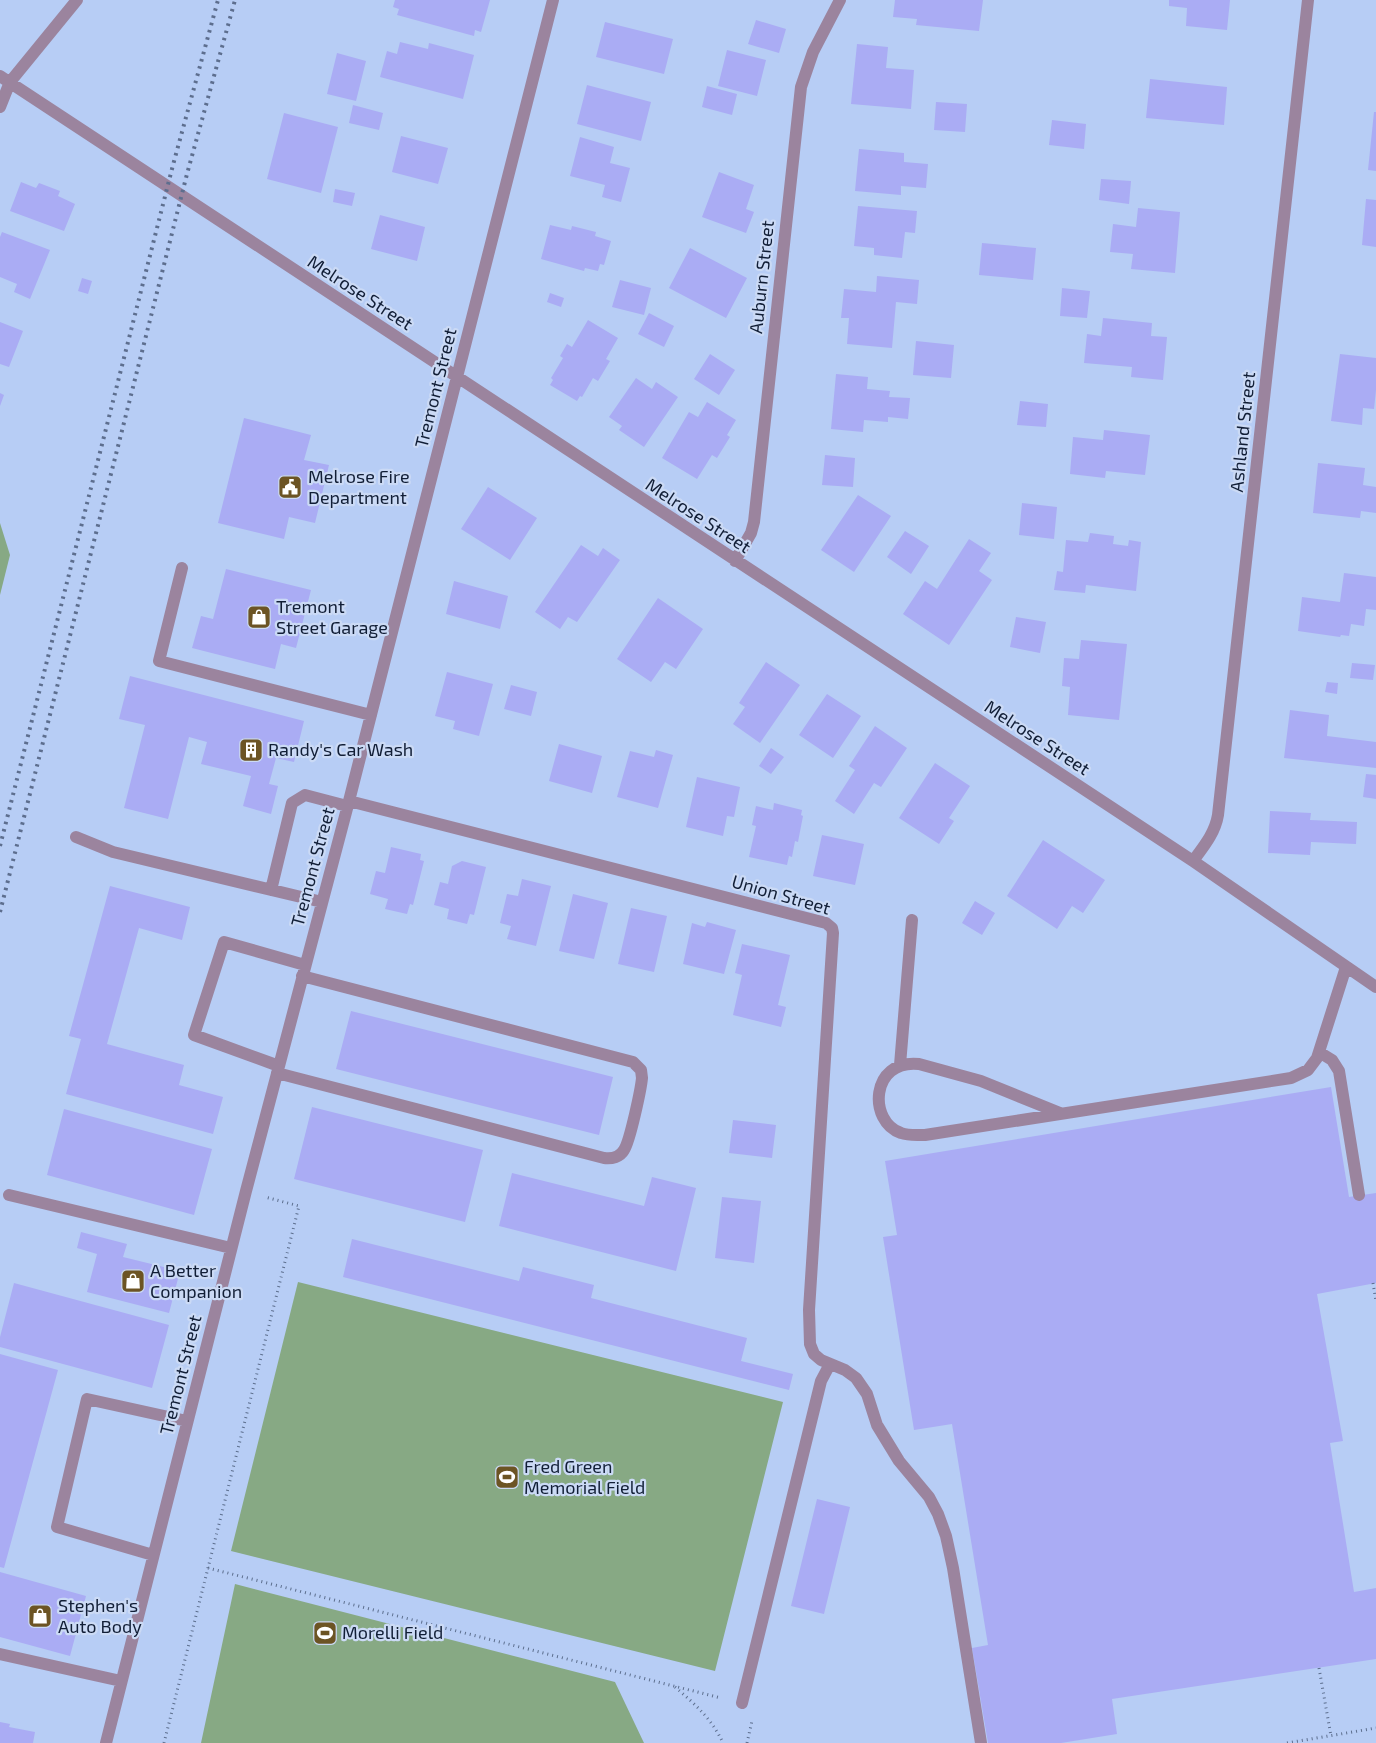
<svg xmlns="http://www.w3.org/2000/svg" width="1376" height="1743" viewBox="0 0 1376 1743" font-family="'Exo 2',sans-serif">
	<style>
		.green { fill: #87a984 }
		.building { fill: #aaacf4 }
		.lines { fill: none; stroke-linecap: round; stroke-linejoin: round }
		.path { stroke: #5c6e8d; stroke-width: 3; stroke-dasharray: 1 4; stroke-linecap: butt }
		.minor { stroke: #9b849e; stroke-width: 12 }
		.rail { stroke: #5d6e8e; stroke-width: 4; stroke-dasharray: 2.5 5; stroke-linecap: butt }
		.labels { text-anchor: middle; stroke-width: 4.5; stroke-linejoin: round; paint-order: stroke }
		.street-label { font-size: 18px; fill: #111e36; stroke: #cbdaf5 }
		.poi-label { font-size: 18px; fill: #111e36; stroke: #cbdaf5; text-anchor: start }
	</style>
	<rect width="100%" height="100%" fill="#b7cdf5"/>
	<!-- green -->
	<path class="green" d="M0,523L10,555L0,595Z
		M298,1282L783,1402L715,1671L231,1551Z
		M235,1584L615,1682L644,1743H201Z"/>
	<!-- building -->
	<path class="building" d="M395,0H490L481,32L475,30L474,36L397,15L399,9L393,7Z
		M895,0H983L979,31L916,25L917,19L893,17Z
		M1169,0H1230L1227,30L1186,26L1187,8L1169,6Z
		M756,20L786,29L779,53L748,44Z
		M605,22L673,39L664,74L596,57Z
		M400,42L428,49L429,43L474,55L463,99L380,77L387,51L397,54Z
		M857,44L888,47L886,68L914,70L911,109L851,104Z
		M727,50L766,60L757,96L718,86Z
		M337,53L366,61L356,101L327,94Z
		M1150,79L1227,87L1224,125L1146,118Z
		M587,85L651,102L641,141L577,124Z
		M707,86L737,94L732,115L702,107Z
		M936,102L967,104L965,132L934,130Z
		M353,105L383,113L379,130L349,123Z
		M1374,112H1376V171L1368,170Z
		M284,113L338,127L321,193L267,179Z
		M1052,120L1086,124L1084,149L1049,145Z
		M401,136L448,148L438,184L392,172Z
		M580,137L614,147L610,163L630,168L621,202L602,197L605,185L570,176Z
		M859,149L904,153V162L928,164L926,188L901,186V195L855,191Z
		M719,172L754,185L746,209L754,212L746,233L702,217Z
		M1101,179L1131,181L1129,204L1099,200Z
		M21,182L36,188L39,183L60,191L58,196L75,204L64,231L10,211Z
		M335,189L355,193L352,206L333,202Z
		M1366,199L1376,200V247L1362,245Z
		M858,206L917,211L915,233L905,232L902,258L874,255V248L854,246Z
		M1138,208L1180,212L1175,273L1131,269L1133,254L1110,252L1113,224L1136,227Z
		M380,215L425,227L417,261L371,249Z
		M550,225L571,230L572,226L596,232L595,236L611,241L604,265L600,264L598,271L585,268L584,271L541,259Z
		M2,232L50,250L30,299L14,292L17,284L0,277V237Z
		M982,243L1036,248L1033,280L979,275Z
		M690,248L747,278L726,318L669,288Z
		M877,276L919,280L917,304L896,302L892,348L847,344L849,318H841L844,289L876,292Z
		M82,278L92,281L88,294L78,291Z
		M620,280L651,288L644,315L612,307Z
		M1062,288L1090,291L1087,318L1060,316Z
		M550,293L564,298L561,307L547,302Z
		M649,313L674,326L664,347L638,334Z
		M1103,318L1152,323L1151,336L1167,337L1163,380L1131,377L1132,367L1084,363L1087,334L1101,336Z
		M588,320L618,338L606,359L610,361L598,381L593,378L582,397L580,396L577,401L550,385L553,380L551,378L563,358L560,356L567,344L572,347Z
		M0,322L23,331L9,367L0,364Z
		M916,341L954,345L951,378L913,375Z
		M710,354L735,370L719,395L694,379Z
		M1340,354L1376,358V390L1374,409L1363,408L1362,425L1331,421Z
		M836,374L868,377L867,389L890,391L889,397L910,398L908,419L888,417V422L864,420L863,432L831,429Z
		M636,378L652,389L656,382L678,397L644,447L619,430L622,426L609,417Z
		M0,393L4,395L0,406Z
		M1020,401L1048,404L1046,427L1017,425Z
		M707,402L736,420L727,435L730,437L717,458L712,455L697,479L662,458L689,412L698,417Z
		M244,418L311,435L304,460L329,465L315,523L289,517L284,539L218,523Z
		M1104,430L1150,435L1145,475L1106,471L1105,478L1070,474L1073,437L1103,440Z
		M825,455L855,458L853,487L822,485Z
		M1318,463L1365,468L1363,485L1376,487V513L1361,511L1360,518L1313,513Z
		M488,487L537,518L510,560L461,529Z
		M858,495L891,516L854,572L821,550Z
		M1022,503L1057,507L1054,539L1019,535Z
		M905,531L929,546L911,574L887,557Z
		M1090,533L1114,536L1113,544L1128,546L1129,540L1141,542L1136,591L1086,585L1085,593L1054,590L1057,571L1063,572L1066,540L1088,542Z
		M969,539L991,553L979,571L992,580L949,645L903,614L925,581L937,589Z
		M581,545L598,556L603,548L620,560L577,622L568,617L560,629L535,612Z
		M226,569L311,590L296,648L281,644L275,669L192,648L201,616L213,619Z
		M1344,573L1376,577V610L1366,609L1364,626L1351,624L1349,636L1341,635L1340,637L1298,631L1302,597L1340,602Z
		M454,581L508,596L500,629L446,614Z
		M658,598L703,629L676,669L665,662L651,682L617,659Z
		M1016,617L1046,622L1040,653L1010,647Z
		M1081,640L1127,644L1119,720L1068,715L1070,687L1062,686L1064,658L1079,659Z
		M766,662L800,685L760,743L733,724L745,707L739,703Z
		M1352,663L1375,665L1373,680L1350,678Z
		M447,672L493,684L479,736L453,729L455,721L435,716Z
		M130,676L304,721L294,762L276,758L269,784L278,786L271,814L243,806L251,776L201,764L207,742L189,737L168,819L124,808L145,725L119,719Z
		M1327,682L1338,683L1337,694L1325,692Z
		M511,685L537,692L531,716L504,709Z
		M827,694L861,716L833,758L799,735Z
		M1290,710L1329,715L1327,736L1376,742V768L1284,758Z
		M875,726L907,748L881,787L874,783L854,814L835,801L855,770L849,766Z
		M559,744L602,756L592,793L549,781Z
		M771,748L784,757L771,774L759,766Z
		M656,750L673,755L658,808L617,797L630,751L654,757Z
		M935,763L970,786L949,818L954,821L939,844L899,818Z
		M1366,774L1376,775V799L1363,797Z
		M697,777L740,787L734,817L727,816L723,836L686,827Z
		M774,803L802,810L801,815L803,816L798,842L795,841L792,857L789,856L787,865L749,857L756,826L752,825L756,806L773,810Z
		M1270,811L1311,813L1310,820L1357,822L1356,844L1311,842L1310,855L1268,853Z
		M822,835L864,844L855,885L813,876Z
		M1043,840L1105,880L1083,913L1072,906L1057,929L1007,896Z
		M391,847L421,854L420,860L424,861L413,905L410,904L407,914L385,909L388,899L370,894L376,871L385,873Z
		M462,861L486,867L474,915L470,914L467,924L447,919L449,909L434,905L440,882L448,884L452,866Z
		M522,879L551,886L536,946L507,939L511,926L500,923L507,894L518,896Z
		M110,886L190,907L182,940L139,928L107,1044L184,1065L179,1085L223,1097L213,1134L66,1094L81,1039L69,1036Z
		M573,894L608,903L594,959L559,951Z
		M975,901L995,913L982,935L962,923Z
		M631,908L667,916L654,972L618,964Z
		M707,922L736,930L724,974L683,964L692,923L705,927Z
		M742,944L790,955L778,1005L786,1007L781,1027L733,1015L742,975L735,973Z
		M351,1011L613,1077L599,1135L336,1069Z
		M1331,1087L1349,1197L1376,1193V1283L1317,1294L1343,1441L1330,1443L1354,1592L1376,1588V1659L1112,1699L1117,1734L1061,1743H988L972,1648L988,1645L952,1424L914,1430L883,1237L897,1235L885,1161Z
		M312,1107L483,1150L465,1222L294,1179Z
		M64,1109L212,1149L194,1215L47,1175Z
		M733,1120L776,1125L772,1158L729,1153Z
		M512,1173L644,1206L652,1177L696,1188L676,1271L499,1226Z
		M722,1197L761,1201L754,1263L715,1258Z
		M81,1232L127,1244L123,1257L180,1271L169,1313L87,1292L97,1254L77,1248Z
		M352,1239L519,1281L523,1267L594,1285L591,1298L747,1338L741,1361L793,1374L789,1390L343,1277Z
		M14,1283L169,1325L152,1388L0,1347V1337Z
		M0,1354L58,1370L4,1568L0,1567Z
		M817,1499L850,1507L824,1614L791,1606Z
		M0,1572L86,1596L70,1656L0,1637Z
		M0,1722L10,1724L9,1727L35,1732L33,1743H0Z"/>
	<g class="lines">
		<!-- path -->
		<path class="path" d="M1373,1283L1376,1301
			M208,1568L721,1698
			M1319,1668L1331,1736
			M675,1687C695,1704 712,1719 723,1743
			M164,1743L299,1206L265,1197
			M747,1743L752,1721
			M1287,1743L1376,1728"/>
		<!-- minor -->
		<path class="minor" d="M0,76L1193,861L1376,987
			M0,107L10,82L77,0
			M735,561L751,533L754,522L801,87L813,52L840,0
			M182,568L159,661L371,715
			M349,801L826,923L832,928L833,933L809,1310L810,1344L814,1354L821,1360L845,1370L856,1378L867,1394L877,1425L899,1461L929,1497L938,1514L946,1536L953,1568L981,1743
			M76,837L113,852L322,902
			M1193,861C1204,846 1215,833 1218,815L1308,0
			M271,890L292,803L305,795L347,806
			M1319,1052L1332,1060L1339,1071L1359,1195
			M900,1065L912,920
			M279,1066L194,1035L224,942L305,965
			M277,1073L604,1158C612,1159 620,1157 624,1150C630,1141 641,1089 642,1078L641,1070L633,1062L302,976
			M1060,1113L981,1081L919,1064C870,1059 868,1122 901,1133C909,1136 917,1135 925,1135L1291,1078L1308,1070L1317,1058L1346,967
			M9,1195L231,1248
			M153,1555L57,1527L87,1399L187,1421
			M0,1654L121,1681
			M742,1703L821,1381L830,1364
			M106,1743L246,1191L349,801L553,0"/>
		<!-- rail -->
		<path class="rail" d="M0,846L173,165L218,0
			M0,912L187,174L235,0"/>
	</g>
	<!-- icons -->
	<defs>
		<g id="civic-square" transform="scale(1.25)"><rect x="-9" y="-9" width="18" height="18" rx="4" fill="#6c5424" stroke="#cbdaf5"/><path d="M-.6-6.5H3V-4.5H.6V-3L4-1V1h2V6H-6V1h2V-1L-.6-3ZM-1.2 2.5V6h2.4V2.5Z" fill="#fff"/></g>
		<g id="shop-square" transform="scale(1.25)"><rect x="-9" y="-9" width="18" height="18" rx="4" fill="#6c5424" stroke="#cbdaf5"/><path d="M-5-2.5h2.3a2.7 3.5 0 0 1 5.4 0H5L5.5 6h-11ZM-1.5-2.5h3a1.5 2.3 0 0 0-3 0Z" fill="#fff"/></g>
		<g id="building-square" transform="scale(1.25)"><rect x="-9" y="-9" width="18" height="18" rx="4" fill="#6c5424" stroke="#cbdaf5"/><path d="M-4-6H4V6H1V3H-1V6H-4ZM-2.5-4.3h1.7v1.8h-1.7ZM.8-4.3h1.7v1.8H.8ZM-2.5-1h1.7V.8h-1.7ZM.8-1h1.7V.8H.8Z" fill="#fff"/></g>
		<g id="stadium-square" transform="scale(1.25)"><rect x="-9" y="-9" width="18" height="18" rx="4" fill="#6c5424" stroke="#cbdaf5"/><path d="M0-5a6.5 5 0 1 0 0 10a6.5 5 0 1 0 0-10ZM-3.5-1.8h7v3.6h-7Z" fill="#fff"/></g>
	</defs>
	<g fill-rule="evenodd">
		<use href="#civic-square" x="290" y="487"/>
		<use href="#shop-square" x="259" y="617"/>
		<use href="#building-square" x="251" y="750"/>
		<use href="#shop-square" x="133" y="1281"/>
		<use href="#stadium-square" x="507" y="1477"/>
		<use href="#shop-square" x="40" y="1616"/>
		<use href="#stadium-square" x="325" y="1633"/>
	</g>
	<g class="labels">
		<!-- street labels -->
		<g class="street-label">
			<text transform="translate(762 277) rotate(-84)" y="6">Auburn Street</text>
			<text transform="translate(360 293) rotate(33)" y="6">Melrose Street</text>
			<text transform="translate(436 388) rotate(-76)" y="6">Tremont Street</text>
			<text transform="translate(1243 432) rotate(-84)" y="6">Ashland Street</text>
			<text transform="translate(698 516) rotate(33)" y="6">Melrose Street</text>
			<text transform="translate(1037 738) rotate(33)" y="6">Melrose Street</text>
			<text transform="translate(313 867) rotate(-75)" y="6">Tremont Street</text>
			<text transform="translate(781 895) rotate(16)" y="6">Union Street</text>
			<text transform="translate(181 1375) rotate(-76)" y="6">Tremont Street</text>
		</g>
		<!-- poi labels -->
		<g class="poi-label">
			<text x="308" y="483">Melrose Fire<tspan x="308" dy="21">Department</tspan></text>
			<text x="276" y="613">Tremont<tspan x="276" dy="21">Street Garage</tspan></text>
			<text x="268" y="756">Randy's Car Wash</text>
			<text x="150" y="1277">A Better<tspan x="150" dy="21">Companion</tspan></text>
			<text x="524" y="1473">Fred Green<tspan x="524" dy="21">Memorial Field</tspan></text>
			<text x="58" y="1612">Stephen's<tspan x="58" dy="21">Auto Body</tspan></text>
			<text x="342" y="1639">Morelli Field</text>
		</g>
	</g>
</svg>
